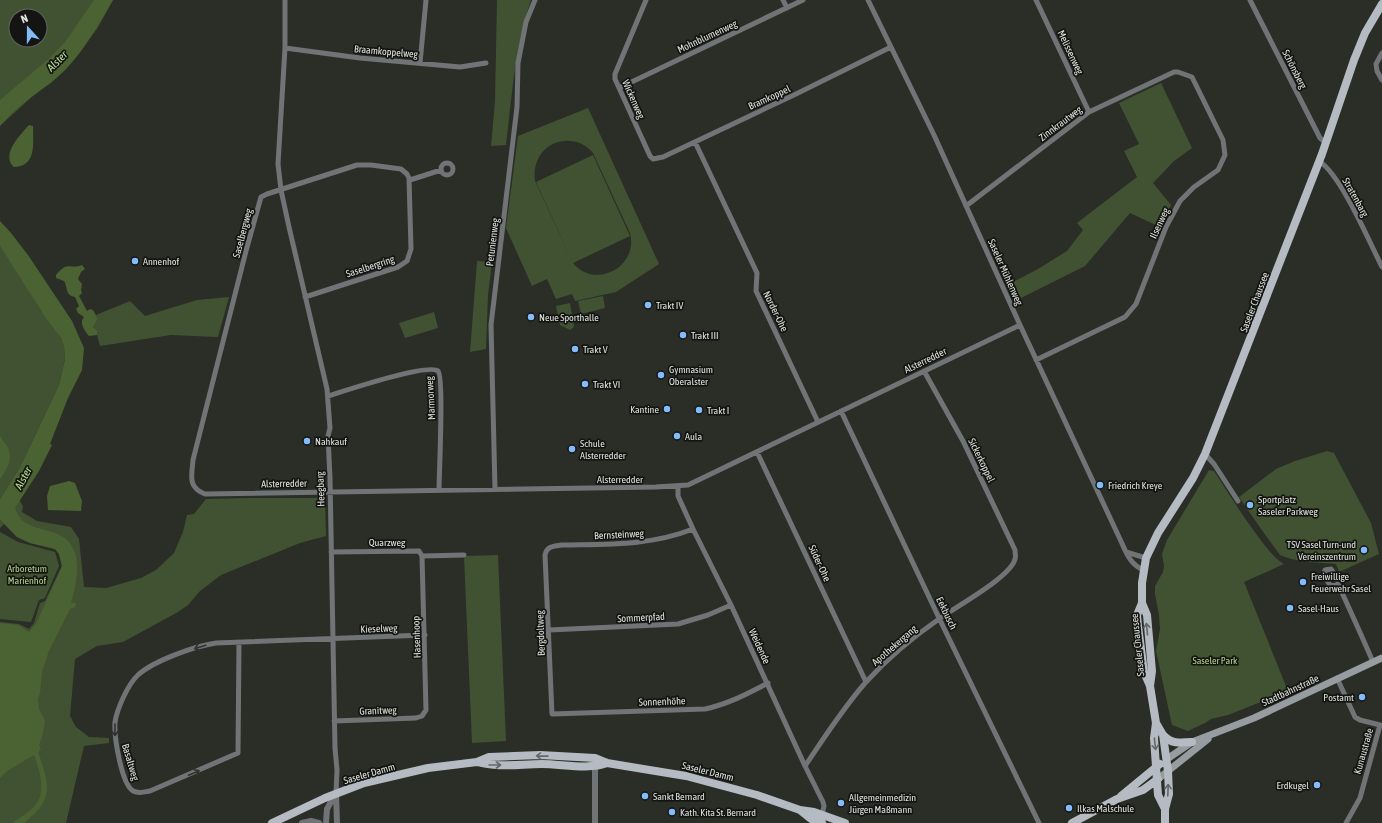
<svg xmlns="http://www.w3.org/2000/svg" width="1382" height="823" viewBox="0 0 1382 823" font-family="'Asap Condensed',sans-serif">
	<style>
		.green { fill: #415232; fill-rule: evenodd }
		.water { fill: #4b6333 }
		.lines { fill: none; stroke-linecap: round; stroke-linejoin: round }
		.minor { stroke: #717477; stroke-width: 5 }
		.tertiary { stroke: #717477; stroke-width: 6 }
		.secondary { stroke: #979ca1; stroke-width: 7 }
		.primary { stroke: #b5bbc2; stroke-width: 8 }
		.oneway { stroke: #64686a }
		.oneway2 { stroke: #303230 }
		.poi-dot { fill: #84bcfb; stroke: #141512; stroke-width: 1.5 }
		.labels { text-anchor: middle; stroke-width: 3.5; stroke-linejoin: round; paint-order: stroke }
		.street-label { font-size: 10px; fill: #dee1dc; stroke: #141512 }
		.poi-label { font-size: 10px; fill: #dee1dc; stroke: #141512; text-anchor: start }
		.park-label { font-size: 10px; fill: #afd68b; stroke: #141512 }
		.water-label { font-size: 11px; font-style: italic; fill: #bde599; stroke: #141512 }
	</style>
	<rect width="100%" height="100%" fill="#2a2e27"/>
	<!-- green -->
	<path class="green" d="M0,0H113L97,29L66,69L51,83L36,93L0,126ZM16,16H40V40H16Z
		M497,0H531C515,46 512,96 506,145L491,146L495,101Z
		M1161,83L1192,148L1174,161L1153,183L1171,205L1160,227L1130,213L1085,266L1019,299L1011,283L1038,269L1067,251L1083,230L1077,223L1137,177L1124,151L1139,144L1119,103Z
		M588,108L659,264L616,292L575,301L572,294L556,299L547,279L532,286L506,228L518,136ZM564,141C576,140 585,144 593,153L630,233C639,267 595,290 573,263L535,181C532,161 544,143 564,141Z
		M593,155L630,236L573,263L536,182Z
		M0,246L61,338L64,347L65,359L59,385L20,467L0,499Z
		M477,261L492,262L488,295L486,349L470,352Z
		M603,296L605,308L581,314L578,301Z
		M229,297L218,337L171,335L100,346L97,335L98,331L93,327L98,319L96,315L130,301L145,316L197,300Z
		M570,303L574,327L570,330L560,325L556,306Z
		M434,312L438,328L405,338L399,323Z
		M1327,451L1334,453L1371,523L1379,554L1339,572L1336,564L1309,562L1291,559L1280,555L1259,526L1239,497L1276,469L1295,461Z
		M1209,470L1214,471C1228,492 1241,514 1257,535C1265,546 1273,557 1284,564L1244,582L1288,691L1228,715L1211,719L1205,723L1188,731L1172,725L1156,651L1160,629L1159,615L1155,594V586L1163,572L1164,566L1162,554L1167,540Z
		M251,498H323L325,501L326,536L300,543L221,575L200,591L188,605L178,612L123,642L97,646L75,659L70,716L76,727L89,737L109,738V743L84,746L66,823H0V622L19,624L29,629L34,623L40,603L45,601L62,566L59,554L55,549L30,543L17,537L4,524L0,528V501H20L23,506L22,512L37,521L71,527L79,539L84,587L106,588L141,578L156,570L174,553L183,532L187,515L194,514L206,499Z
		M0,532L18,542L55,552L59,566L45,598L39,600L31,622L0,619Z
		M498,555L506,741L472,743L464,556Z"/>
	<!-- water -->
	<path class="water" d="M94,0H113C99,24 85,49 66,69C57,78 47,85 37,93C24,102 10,114 0,126V100L51,57L66,41Z
		M29,125L33,126C33,143 37,166 14,167C0,155 21,134 29,125Z
		M0,221L11,233L28,255L72,321L84,348L82,370L68,398L50,444L52,445L39,471L15,508C21,528 39,527 55,533C85,544 78,578 71,603H76L75,607L70,609L49,651L42,671L40,693L38,699L39,709L45,721L42,737L39,745L41,750L38,752C50,786 54,799 24,823H13C21,816 31,812 37,803C46,790 39,768 34,755L7,771L0,778V623L18,625L29,632L36,624L62,566L59,554L55,549L30,543L17,537L0,519V499L20,467L59,385L65,359L64,347L61,338L46,318L0,246Z
		M82,265L85,269L81,272L78,279L82,284L81,290L82,293L79,296L87,311L90,309L93,310L98,319L93,327L98,331L97,335L89,336C84,330 79,323 84,317L78,313L76,309L79,306L75,297C65,295 68,288 64,281L56,278V275C68,260 70,270 82,265Z
		M0,436C2,440 5,443 7,446C14,459 7,469 0,479Z
		M69,481L75,483L82,501L81,511L48,510L47,496L50,486Z"/>
	<g class="lines">
		<!-- minor -->
		<path class="minor" d="M285,0V48L278,164L281,190L289,227L327,389L330,428L328,436L330,478L335,748L337,770L336,793
			M646,0L615,74V79L650,156L653,159L663,157L796,94L891,47
			M783,0L787,8
			M868,0L934,135L1020,325L1119,537C1125,549 1129,565 1144,570
			M1036,0L1089,112
			M1250,0L1320,138L1326,143
			M285,48L360,58L460,67L486,63
			M1382,53L1376,64L1377,71L1382,80
			M420,63L426,0
			M619,88L803,0
			M695,142L757,273L756,291L818,422
			M1319,161C1341,175 1369,241 1382,267
			M441 169a6 6 0 1 1 12 0a6 6 0 1 1-12 0Z
			M410,180L441,170
			M966,206L1089,112L1174,72H1178L1192,77L1223,140L1225,155L1218,170L1194,187L1180,201L1166,227L1136,304L1125,317L1036,360
			M305,297L398,267L407,261L411,249L409,178L407,174L401,169L371,165H357L267,194L261,197L246,251L193,460C192,475 187,487 205,494L656,487L688,485L1020,325
			M328,396C344,391 428,363 438,371C444,376 439,475 439,490
			M841,411L939,618L1039,823
			M757,452L866,682
			M1205,454L1214,464L1238,501
			M678,486V496L693,529L731,605L805,766L823,802L824,806L822,815
			M495,489L491,325L517,107L518,63L526,22L535,0
			M693,529C650,546 607,544 562,545C554,546 547,546 545,555L552,714L705,709C728,704 747,694 768,683
			M331,552L419,551L422,556
			M1126,552L1146,558
			M422,556L464,555
			M1339,584L1331,586C1327,582 1324,575 1325,570L1331,569C1337,577 1340,588 1344,597C1354,619 1364,641 1373,662
			M549,630L678,624L708,615L731,605
			M239,643L238,753L150,791C144,792 139,794 133,791C121,783 114,736 115,722C117,709 128,684 138,675C153,661 195,646 216,643L425,635
			M1337,678L1355,717L1360,720L1380,725
			M334,721L416,718L422,716L426,710L422,556
			M805,766C824,738 843,708 866,682C887,659 913,637 939,619C955,607 1011,577 1015,559C1016,557 1015,553 1015,550L963,441L924,371
			M1346,823L1360,798L1380,725"/>
		<!-- tertiary -->
		<path class="tertiary" d="M595,763V823
			M336,793L337,823
			M302,823L311,821L319,823
			M326,823L327,809L336,793"/>
		<!-- secondary -->
		<path class="secondary" d="M1167,759L1192,742L1254,718L1382,658
			M1158,779L1208,739"/>
		<!-- primary -->
		<path class="primary" d="M1142,603L1137,615L1138,626L1144,672L1150,686L1156,723L1154,738L1158,795L1165,809
			M1150,686L1152,671L1147,615L1142,603V583L1146,558L1158,533L1193,478L1205,454L1322,154L1354,60L1365,33L1382,4
			M1156,723L1163,735L1168,771L1169,794L1165,809V823
			M1163,735C1171,744 1180,743 1192,742
			M477,762C498,768 520,764 542,764C562,764 589,770 607,763
			M1121,796L1160,764
			M801,811L811,819L822,823
			M272,823L325,798L364,783L381,779L428,768L477,762L489,757L540,755L595,758L607,763L686,776L757,795L800,810L814,812L845,823
			M1072,823L1117,799L1143,790L1158,779"/>
	</g>
	<!-- one-way arrows -->
	<defs><path id="oneway-shaft" d="M-6 0H5M1.5-3L5.5 0L1.5 3" fill="none" stroke-width="1.6" stroke-linecap="round" stroke-linejoin="round"/></defs>
	<g class="oneway">
		<use href="#oneway-shaft" transform="translate(1147 629) rotate(-95)"/>
		<use href="#oneway-shaft" transform="translate(1155 744) rotate(84)"/>
		<use href="#oneway-shaft" transform="translate(542 756) rotate(-179)"/>
		<use href="#oneway-shaft" transform="translate(495 765)"/>
		<use href="#oneway-shaft" transform="translate(1168 790) rotate(-88)"/>
	</g>
	<g class="oneway2">
		<use href="#oneway-shaft" transform="translate(200 647) rotate(162)"/>
		<use href="#oneway-shaft" transform="translate(115 730) rotate(90)"/>
		<use href="#oneway-shaft" transform="translate(194 773) rotate(-23)"/>
	</g>
	<!-- markers -->
	<g class="poi-dot">
		<circle cx="135" cy="261" r="4"/>
		<circle cx="648" cy="305" r="4"/>
		<circle cx="531" cy="317" r="4"/>
		<circle cx="683" cy="335" r="4"/>
		<circle cx="575" cy="349" r="4"/>
		<circle cx="661" cy="375" r="4"/>
		<circle cx="585" cy="384" r="4"/>
		<circle cx="667" cy="409" r="4"/>
		<circle cx="699" cy="410" r="4"/>
		<circle cx="677" cy="436" r="4"/>
		<circle cx="307" cy="441" r="4"/>
		<circle cx="572" cy="449" r="4"/>
		<circle cx="1100" cy="485" r="4"/>
		<circle cx="1250" cy="505" r="4"/>
		<circle cx="1364" cy="550" r="4"/>
		<circle cx="1303" cy="582" r="4"/>
		<circle cx="1290" cy="608" r="4"/>
		<circle cx="1362" cy="697" r="4"/>
		<circle cx="1317" cy="785" r="4"/>
		<circle cx="645" cy="796" r="4"/>
		<circle cx="841" cy="803" r="4"/>
		<circle cx="1069" cy="808" r="4"/>
		<circle cx="672" cy="812" r="4"/>
	</g>
	<g class="labels">
		<!-- street labels -->
		<g class="street-label">
			<text transform="translate(707 36) rotate(-25)" y="4">Mohnblumenweg</text>
			<text transform="translate(386 51) rotate(5)" y="4">Braamkoppelweg</text>
			<text transform="translate(1071 52) rotate(65)" y="4">Melissenweg</text>
			<text transform="translate(1295 69) rotate(63)" y="4">Schönsberg</text>
			<text transform="translate(769 97) rotate(-25)" y="4">Bramkoppel</text>
			<text transform="translate(634 99) rotate(66)" y="4">Wickenweg</text>
			<text transform="translate(1060 123) rotate(-37)" y="4">Zinnkrautweg</text>
			<text transform="translate(1356 197) rotate(61)" y="4">Stratenbarg</text>
			<text transform="translate(1159 223) rotate(-65)" y="4">Ilsenweg</text>
			<text transform="translate(242 233) rotate(-75)" y="4">Saselbergweg</text>
			<text transform="translate(492 242) rotate(-83)" y="4">Petunienweg</text>
			<text transform="translate(370 266) rotate(-18)" y="4">Saselbergring</text>
			<text transform="translate(1006 272) rotate(66)" y="4">Saseler Mühlenweg</text>
			<text transform="translate(1254 302) rotate(-69)" y="4">Saseler Chaussee</text>
			<text transform="translate(776 311) rotate(64)" y="4">Norder-Ohe</text>
			<text transform="translate(925 360) rotate(-26)" y="4">Alsterredder</text>
			<text transform="translate(430 398) rotate(-93)" y="4">Marmorweg</text>
			<text transform="translate(982 460) rotate(64)" y="4">Sickerkoppel</text>
			<text x="620" y="483">Alsterredder</text>
			<text transform="translate(284 483) rotate(-1)" y="4">Alsterredder</text>
			<text transform="translate(320 489) rotate(-92)" y="4">Heegbarg</text>
			<text transform="translate(619 534) rotate(-3)" y="4">Bernsteinweg</text>
			<text x="387" y="546">Quarzweg</text>
			<text transform="translate(820 563) rotate(65)" y="4">Süder-Ohe</text>
			<text transform="translate(947 613) rotate(64)" y="4">Eekbusch</text>
			<text transform="translate(641 617) rotate(-3)" y="4">Sommerpfad</text>
			<text transform="translate(379 628) rotate(-2)" y="4">Kieselweg</text>
			<text transform="translate(540 633) rotate(-92)" y="4">Bergdoltweg</text>
			<text transform="translate(416 637) rotate(-92)" y="4">Hasenhoop</text>
			<text transform="translate(894 645) rotate(-41)" y="4">Apothekergang</text>
			<text transform="translate(1137 645) rotate(-96)" y="4">Saseler Chaussee</text>
			<text transform="translate(760 646) rotate(65)" y="4">Weidende</text>
			<text transform="translate(1290 690) rotate(-25)" y="4">Stadtbahnstraße</text>
			<text transform="translate(662 701) rotate(-2)" y="4">Sonnenhöhe</text>
			<text transform="translate(378 710) rotate(-2)" y="4">Granitweg</text>
			<text transform="translate(1363 751) rotate(-74)" y="4">Kunaustraße</text>
			<text transform="translate(131 762) rotate(73)" y="4">Basaltweg</text>
			<text transform="translate(708 771) rotate(14)" y="4">Saseler Damm</text>
			<text transform="translate(369 773) rotate(-16)" y="4">Saseler Damm</text>
		</g>
		<!-- poi labels -->
		<g class="poi-label">
			<text x="143" y="265">Annenhof</text>
			<text x="656" y="309">Trakt IV</text>
			<text x="539" y="321">Neue Sporthalle</text>
			<text x="691" y="339">Trakt III</text>
			<text x="583" y="353">Trakt V</text>
			<text x="669" y="373">Gymnasium<tspan x="669" dy="12">Oberalster</tspan></text>
			<text x="593" y="388">Trakt VI</text>
			<text x="659" y="413" text-anchor="end">Kantine</text>
			<text x="707" y="414">Trakt I</text>
			<text x="685" y="440">Aula</text>
			<text x="315" y="445">Nahkauf</text>
			<text x="580" y="447">Schule<tspan x="580" dy="12">Alsterredder</tspan></text>
			<text x="1108" y="489">Friedrich Kreye</text>
			<text x="1258" y="503">Sportplatz<tspan x="1258" dy="12">Saseler Parkweg</tspan></text>
			<text x="1356" y="548" text-anchor="end">TSV Sasel Turn-und<tspan x="1356" dy="12">Vereinszentrum</tspan></text>
			<text x="1311" y="580">Freiwillige<tspan x="1311" dy="12">Feuerwehr Sasel</tspan></text>
			<text x="1298" y="612">Sasel-Haus</text>
			<text x="1354" y="701" text-anchor="end">Postamt</text>
			<text x="1309" y="789" text-anchor="end">Erdkugel</text>
			<text x="653" y="800">Sankt Bernard</text>
			<text x="849" y="801">Allgemeinmedizin<tspan x="849" dy="12">Jürgen Maßmann</tspan></text>
			<text x="1077" y="812">Ilkas Malschule</text>
			<text x="680" y="816">Kath. Kita St. Bernard</text>
		</g>
		<!-- park labels -->
		<g class="park-label">
			<text x="27" y="572">Arboretum<tspan x="27" dy="12">Marienhof</tspan></text>
			<text x="1215" y="664">Saseler Park</text>
		</g>
		<!-- water labels -->
		<g class="water-label">
			<text transform="translate(57 61) rotate(-45)" y="4">Alster</text>
			<text transform="translate(23 478) rotate(-62)" y="4">Alster</text>
		</g>
	</g>
	<!-- north arrow -->
	<g transform="translate(28 28) rotate(339)"><circle r="19" fill="#141512" stroke="#656763"/>
	<path d="M0-3L7 15L0 10L-7 15Z" fill="#84bcfb"/>
	<text y="-6" font-size="11" font-weight="bold" text-anchor="middle" fill="#dee1dc">N</text>
	</g>
</svg>
